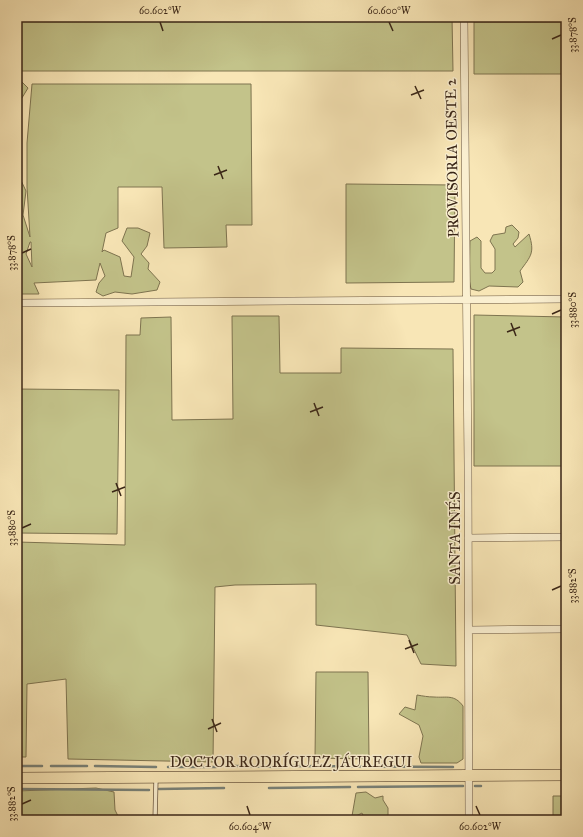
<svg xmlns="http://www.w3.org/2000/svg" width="583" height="837" viewBox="0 0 583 837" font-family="'IM FELL Great Primer',serif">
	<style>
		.green { fill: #c3c38a; stroke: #7e7450; fill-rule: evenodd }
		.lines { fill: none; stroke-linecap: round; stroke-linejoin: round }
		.stream { stroke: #788178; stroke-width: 2.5 }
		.service-casing { stroke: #6a563f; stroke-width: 5 }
		.minor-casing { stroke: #6a563f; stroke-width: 8 }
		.primary-casing { stroke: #3a2617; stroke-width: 12 }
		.service { stroke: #faefd0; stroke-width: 3.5 }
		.minor { stroke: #faefd0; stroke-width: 7 }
		.primary { stroke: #f8e6b6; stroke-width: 11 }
		.ticks { fill: none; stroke: #3a2617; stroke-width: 1.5 }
		.labels { text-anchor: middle; stroke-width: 3; stroke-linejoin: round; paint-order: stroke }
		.street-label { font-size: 15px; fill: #3a2617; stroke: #faefd0 }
		.neatline { fill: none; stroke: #3a2617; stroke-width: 1.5 }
		.ticks-label { font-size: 10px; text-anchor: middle; fill: #3a2617 }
	</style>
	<rect width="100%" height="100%" fill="#f8e6b6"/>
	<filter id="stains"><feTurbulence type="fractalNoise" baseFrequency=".005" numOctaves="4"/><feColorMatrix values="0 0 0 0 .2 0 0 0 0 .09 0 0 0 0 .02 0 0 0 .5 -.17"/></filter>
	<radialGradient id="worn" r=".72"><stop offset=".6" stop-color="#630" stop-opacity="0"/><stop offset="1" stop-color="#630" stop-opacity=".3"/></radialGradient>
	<!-- green -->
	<path class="green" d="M17,17H452L453,71H17Z
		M474,22H566V74H474Z
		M17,77L28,88L17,106Z
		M32,84H251L252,225H226L227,247L164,248L162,187H118V228L106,233L102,252L104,250L120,257L124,276L131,277L134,257L122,241L127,228H138L150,233L147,246L141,254L149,263L148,269L160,282L157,290L132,294L115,292L103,296L96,292L99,283L105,276L100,263L96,280L34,283L39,294H17V172L26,191L23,215L30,237L27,187V143ZM30,242H31L32,267L26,254Z
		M346,184L455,185L454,282L346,283Z
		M512,225L519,232L518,238L513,244L515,247L529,234C535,253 531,256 520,271L523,282L518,287L489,286L479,291L471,289L469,279L470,241L477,237L481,241V268L485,273H492L495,270V249L490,241L493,235L505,233L506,227Z
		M474,315L566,317V466H474Z
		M232,316H279L280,373H341V348L453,349L456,666L421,664L407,635L316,625V584L235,585L215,587L213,762L68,759L66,679L27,684L26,757H17V542L125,545L126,335H140L141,318L171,317L172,420L233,419Z
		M17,389L119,390L117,534L17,533Z
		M316,672H368L369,759L315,758Z
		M417,695C423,696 428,697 434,697C447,698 454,694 463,706V759L457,763H421L419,757L423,736L419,725L399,714L405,707L415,710Z
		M96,788L114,792L115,810L120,820H17V791Z
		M366,792L375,798L383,796V800L388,808V820H365L362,813L356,816H352L356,793Z
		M553,796H566V820H553Z"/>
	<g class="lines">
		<!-- stream -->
		<path class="stream" d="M17,766H42
			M51,766H87
			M95,766L156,767
			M235,766L282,767
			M292,766L453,767
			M168,767H216
			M475,786H481
			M358,787L463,786
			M269,788L350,787
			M17,789L149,790
			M159,789L224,788"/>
		<!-- service casing -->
		<g class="service-casing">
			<path id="service" d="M155,820L156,779"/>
		</g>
		<!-- minor casing -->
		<g class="minor-casing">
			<path id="minor" d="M464,17L468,466L469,820
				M17,303L566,299
				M468,538L566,537
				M469,630L566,629"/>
		</g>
		<!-- primary casing -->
		<g class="primary-casing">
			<path id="primary" d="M17,778L566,775"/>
		</g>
		<!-- service -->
		<use href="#service" class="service"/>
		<!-- minor -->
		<use href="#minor" class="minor"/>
		<!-- primary -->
		<use href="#primary" class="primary"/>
	</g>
	<!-- ticks -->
	<path class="ticks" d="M160,22L163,31M389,22L393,31M552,39L561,35M415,86L421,99M411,95L424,90M218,166L223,179M214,175L227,170M22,253L31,249M552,314L561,310M511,323L516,336M507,332L520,327M314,403L319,416M310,412L323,407M116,483L121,496M112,492L125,487M22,528L31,524M552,590L561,586M409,640L414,653M405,649L418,644M212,719L217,732M208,729L221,723M22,804L31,800M247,806L250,815M476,806L480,815"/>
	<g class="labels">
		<!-- street labels -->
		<g class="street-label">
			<text transform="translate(452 158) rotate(-91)" y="5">PROVISORIA OESTE 2</text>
			<text transform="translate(455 538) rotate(-90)" y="5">SANTA INÉS</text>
			<text x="291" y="767">DOCTOR RODRÍGUEZ JÁUREGUI</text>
		</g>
	</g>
	<!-- margin -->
	<rect width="583" height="837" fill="none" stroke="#f8e6b6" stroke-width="44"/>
	<rect x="22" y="22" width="539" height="793" class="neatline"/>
	<g class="ticks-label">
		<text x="160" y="14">60.602°W</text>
		<text x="389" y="14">60.600°W</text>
		<text transform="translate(572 35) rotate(-90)" y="4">33.878°S</text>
		<text transform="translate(11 253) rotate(-90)" y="4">33.878°S</text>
		<text transform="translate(572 310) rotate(-90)" y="4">33.880°S</text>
		<text transform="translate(11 528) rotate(-90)" y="4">33.880°S</text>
		<text transform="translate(572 586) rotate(-90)" y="4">33.882°S</text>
		<text transform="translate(11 804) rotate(-90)" y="4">33.882°S</text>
		<text x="250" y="830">60.604°W</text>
		<text x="480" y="830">60.602°W</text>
	</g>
	<rect width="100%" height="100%" filter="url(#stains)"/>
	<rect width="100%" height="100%" fill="url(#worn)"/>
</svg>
